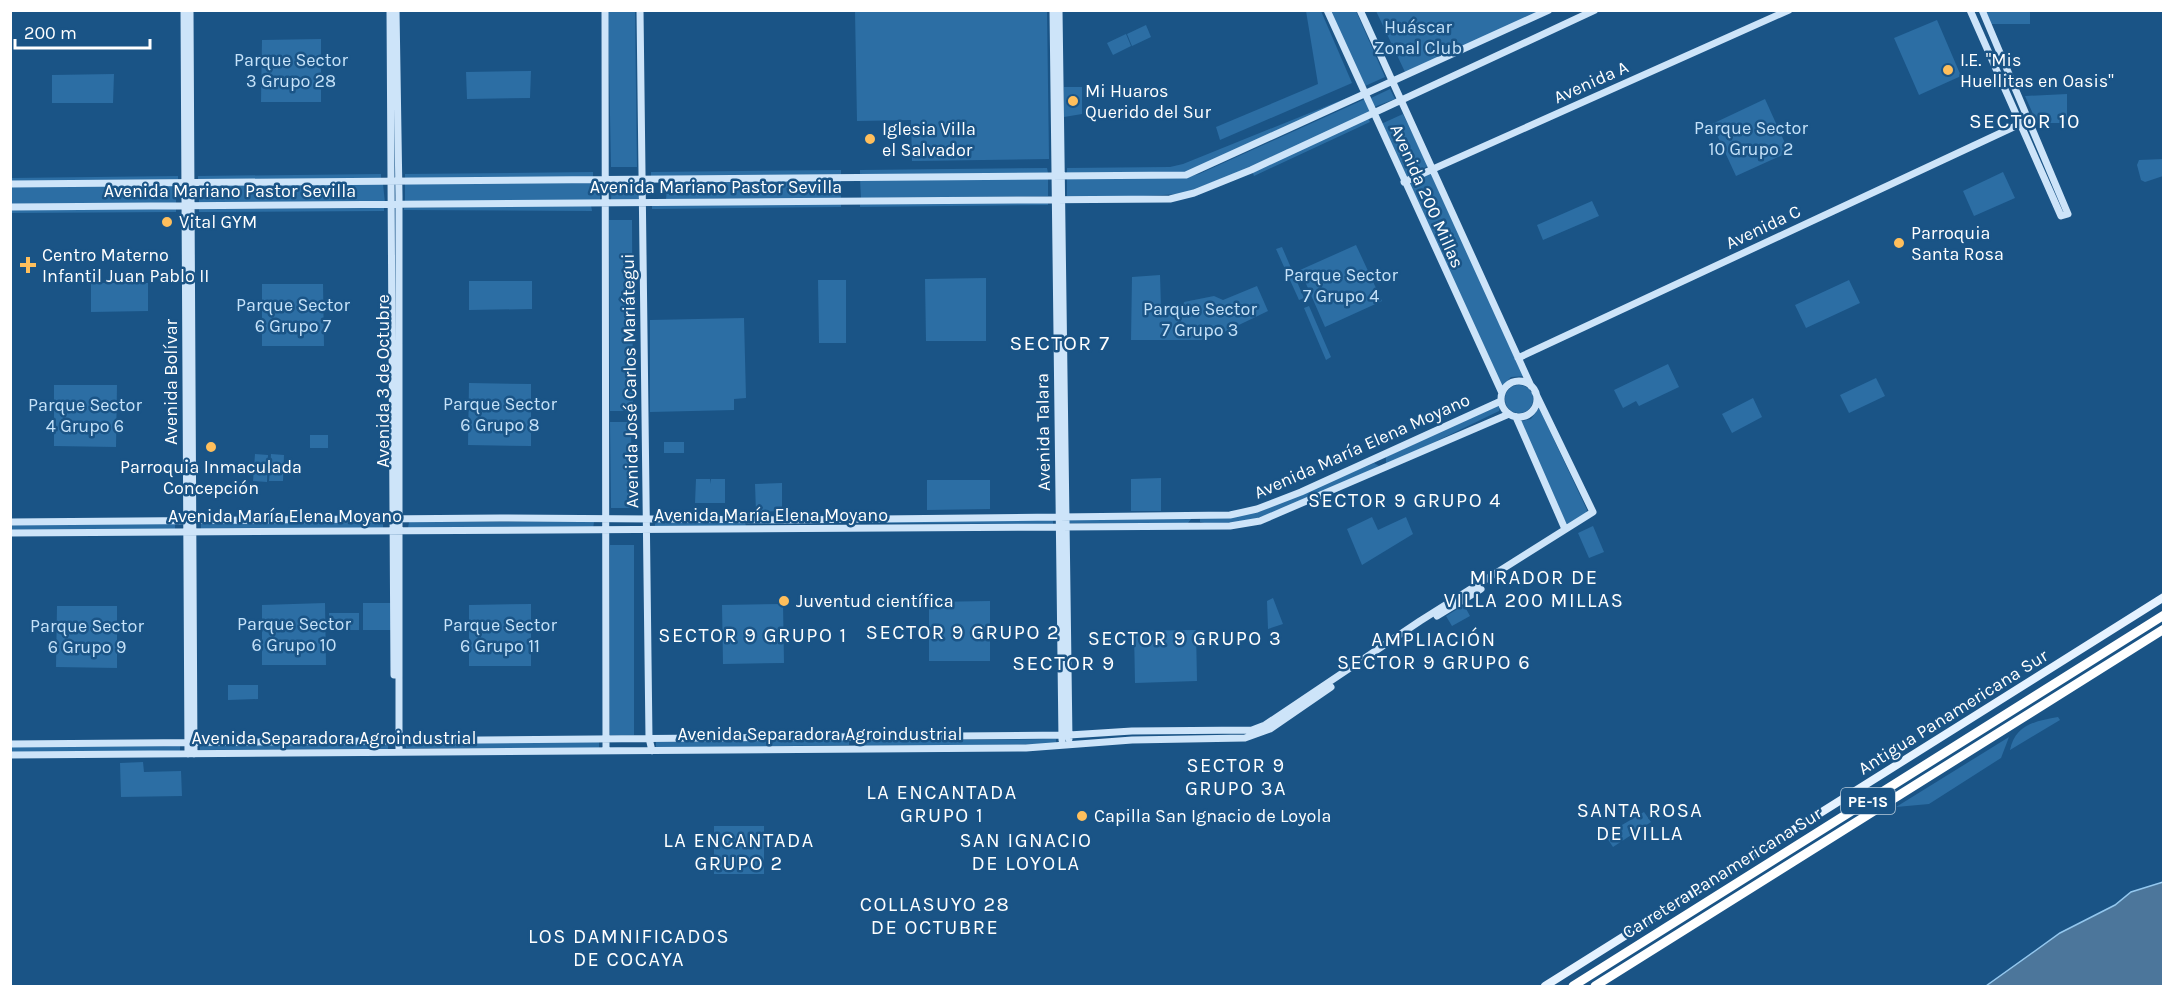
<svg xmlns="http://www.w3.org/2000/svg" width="2174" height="997" viewBox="0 0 2174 997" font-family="Karla,sans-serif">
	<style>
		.green { fill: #2c6ea4 }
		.water { fill: #4c769b; stroke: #93c7ee; stroke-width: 1.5 }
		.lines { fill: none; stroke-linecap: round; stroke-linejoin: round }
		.secondary { stroke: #cde4f9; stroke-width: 7 }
		.primary { stroke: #e5f2ff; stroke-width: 8 }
		.highway { stroke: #fff; stroke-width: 9 }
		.poi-dot { fill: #ffbf5c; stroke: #1a5486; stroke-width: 2 }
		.labels { text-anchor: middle; stroke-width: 5; stroke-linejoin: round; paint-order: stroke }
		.shield { fill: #1a5486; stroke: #baccdb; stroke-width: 1.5 }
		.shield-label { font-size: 16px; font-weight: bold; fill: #fff }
		.park-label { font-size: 18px; fill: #c5e2f9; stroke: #1a5486 }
		.poi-label { font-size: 18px; fill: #fff; stroke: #1a5486; text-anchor: start }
		.street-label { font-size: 18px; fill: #fff; stroke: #1a5486 }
		.neighbourhood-label { font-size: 20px; letter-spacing: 1.5px; fill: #fff; stroke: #1a5486 }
		.quarter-label { font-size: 21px; letter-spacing: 1.5px; fill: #fff; stroke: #1a5486 }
	</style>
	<rect width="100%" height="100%" fill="#1a5486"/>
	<!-- green -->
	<path class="green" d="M608,11H635L637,167H611Z
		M855,11H1047L1049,159L912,161L911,120L857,121Z
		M1306,11H1321L1352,83L1220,140L1216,127L1318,84Z
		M1330,11H1356L1385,77L1365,86Z
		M1376,11H1541L1405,72Z
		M1984,11H2030V24H1991Z
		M1937,20L1961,76L1919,95L1894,38Z
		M1146,25L1151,37L1132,46L1127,34Z
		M1126,34L1131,46L1113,55L1107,43Z
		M321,39V102H261L262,40Z
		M531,71L530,98L467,99L466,72Z
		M114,74L113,103H52V75Z
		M1064,87H1082V114L1064,117Z
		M1390,89L1395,99L1374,107L1371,98Z
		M1359,93L1186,172L1067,173V168L1170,167L1183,164Z
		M2067,94V123H2037L2025,96Z
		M1365,99L1370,112L1237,173L1181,194L1107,198L1067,196V178H1184L1199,174Z
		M1765,99L1789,152L1736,176L1712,124Z
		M1403,114L1428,166L1406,177L1381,124Z
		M1368,118L1370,122L1254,176L1252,171Z
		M2163,159V176L2145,182L2141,180L2137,165L2139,160Z
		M1047,168L1048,173L860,175V170Z
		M841,170V175L651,176V172Z
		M593,172V177L405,178V174Z
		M1430,172L1525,376L1511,377L1502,387L1407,183Z
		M2003,172L2015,198L1974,216L1963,191Z
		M381,174V179L198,180V176Z
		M178,176V180L11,182L10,178Z
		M1048,178V196L861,198L860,179Z
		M841,179V198L666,199L667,189L658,181Z
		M601,182L600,201L405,202V183Z
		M612,182H638L640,197L637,200H611Z
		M383,184L385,203L199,204V185Z
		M176,185V203L11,204L10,187Z
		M1048,201V205L860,207V203Z
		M1592,201L1599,216L1543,240L1537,225Z
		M652,203H841V207L652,209Z
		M591,205L592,211L404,210V208Z
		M384,208V211L199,212V209Z
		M176,209V212L11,213L10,210Z
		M609,220H632L633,411H610Z
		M1356,245L1382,301L1325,327L1300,270Z
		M1282,247L1304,298L1299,300L1276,249Z
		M1160,275L1161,307H1183L1184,302L1214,296L1223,300L1257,286L1268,311L1218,335L1201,340H1131L1132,277Z
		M986,278V341H926L925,279Z
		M818,280H846V343H819Z
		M1849,280L1860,303L1806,328L1795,305Z
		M469,281H532V309L469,310Z
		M91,283H148V311L91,312Z
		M262,284H323L324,346H262Z
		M1309,306L1331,357L1326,360L1304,308Z
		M744,318L746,398L734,399V410L650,412V320Z
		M1668,364L1679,387L1639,406L1636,401L1623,408L1614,390Z
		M1876,378L1885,396L1849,413L1840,395Z
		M469,383L531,384V446L468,445Z
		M1505 399a14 14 0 1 1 28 0a14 14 0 1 1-28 0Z
		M54,385H117L116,447L54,446Z
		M1753,398L1762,417L1732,433L1722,414Z
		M1497,405L1500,407L1499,411L1389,464L1386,463V457Z
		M1539,408L1587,510L1586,513L1567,525L1518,422L1531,419Z
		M610,422H631L632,508H611Z
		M310,435H328V448H310Z
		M664,442H684V453H664Z
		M255,454L268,455L267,482L253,481Z
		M271,454L284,455L283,481H269Z
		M1374,463L1379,466C1333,487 1249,535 1200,522V518L1259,512Z
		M1161,478V511H1131V479Z
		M696,479H710V484L711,479H725V503H695Z
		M927,480H990V509L927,510Z
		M782,483V511L756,512L755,484Z
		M1372,517L1378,530L1406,517L1413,534L1362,565L1347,529Z
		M1192,518L1188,523H1068V519Z
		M1053,519V524L858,523L859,521Z
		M383,522V528L201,529V523Z
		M409,522H594L593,529L408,528Z
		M745,522L746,526L655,529V523Z
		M175,523V529L11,530L10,524Z
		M1593,526L1604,552L1589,558L1578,533Z
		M610,545H634V735H610Z
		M1273,598L1283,624L1268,629L1267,601Z
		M990,601V661H929V602Z
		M325,603L326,665H262V605Z
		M363,603H392V630H363Z
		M531,604V666H469V605Z
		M783,604L784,663L723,664L722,605Z
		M1464,605L1470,616L1452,626L1446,616Z
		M57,606H117V668L56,667Z
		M329,613H359V630H329Z
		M1196,630L1197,681L1135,683L1134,631Z
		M228,685H258V699L228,700Z
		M2058,717L2060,720L2010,750C2015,725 2035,721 2058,717Z
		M2009,737L2001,758L1929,804L1896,807Z
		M1056,739V744L863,746V741Z
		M849,740V745L656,748V742Z
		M599,742V748H406V743Z
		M388,744V749L200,750V746Z
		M180,746V751L11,752L10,747Z
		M143,762L144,772L181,771L182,796L121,797L120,763Z
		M1644,812L1651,822L1613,847L1605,835Z
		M714,826H764V874H714Z"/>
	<!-- water -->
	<path class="water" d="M2163,882V986H1986L2060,933L2115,905L2131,892Z"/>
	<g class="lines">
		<!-- secondary -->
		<path class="secondary" d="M184,10L188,754
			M190,10L194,754
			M390,10L394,675
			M396,10L399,196V752
			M605,10L606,751
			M640,10L649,738L652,751
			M1053,10L1062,740
			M1059,10L1069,739
			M1327,10L1502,393
			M1360,10L1531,386
			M1970,10L2061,216L2068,214L1982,10
			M1404,182L1789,10
			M10,184L1186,175L1549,10
			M10,207L1170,199L1194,193L1251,170L1595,10
			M1518,358L2020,124
			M1501 399a18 18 0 1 1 36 0a18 18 0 1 1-36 0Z
			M1516,417L1565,529
			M10,522L500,518L786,520L1230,515L1257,509L1301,492L1501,401
			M10,533L1230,526L1260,521L1509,414
			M1437,616L1481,589
			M10,744L1069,735L1132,731L1252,730L1265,725L1420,621L1593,512L1535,392
			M10,755L1026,748L1132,740L1245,738L1270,729L1331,687"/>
		<!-- primary -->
		<path class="primary" d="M1545,986L2164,597"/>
		<!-- highway -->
		<path class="highway" d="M1573,986L2164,615
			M1595,986L2164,629"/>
	</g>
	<!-- markers -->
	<g class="poi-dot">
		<circle cx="1948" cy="70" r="6"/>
		<circle cx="1073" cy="101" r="6"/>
		<circle cx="870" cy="139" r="6"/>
		<circle cx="167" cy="222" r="6"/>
		<circle cx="1899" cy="243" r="6"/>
		<path d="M25 256h6v6h6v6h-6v6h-6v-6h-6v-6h6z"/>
		<circle cx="211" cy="447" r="6"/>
		<circle cx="784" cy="601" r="6"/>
		<circle cx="1082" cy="816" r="6"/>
	</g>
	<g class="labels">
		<!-- shield labels -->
		<rect class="shield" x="1841" y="788" width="54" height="26" rx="4.5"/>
		<g class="shield-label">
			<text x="1868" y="807">PE-1S</text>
		</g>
		<!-- park labels -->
		<g class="park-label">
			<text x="1418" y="33">Huáscar<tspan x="1418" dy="21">Zonal Club</tspan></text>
			<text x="291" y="66">Parque Sector<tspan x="291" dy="21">3 Grupo 28</tspan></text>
			<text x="1751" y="134">Parque Sector<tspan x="1751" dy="21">10 Grupo 2</tspan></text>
			<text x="1341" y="281">Parque Sector<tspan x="1341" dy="21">7 Grupo 4</tspan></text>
			<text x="293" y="311">Parque Sector<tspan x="293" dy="21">6 Grupo 7</tspan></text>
			<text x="1200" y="315">Parque Sector<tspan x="1200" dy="21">7 Grupo 3</tspan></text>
			<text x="500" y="410">Parque Sector<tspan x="500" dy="21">6 Grupo 8</tspan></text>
			<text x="85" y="411">Parque Sector<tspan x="85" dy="21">4 Grupo 6</tspan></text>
			<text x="294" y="630">Parque Sector<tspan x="294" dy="21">6 Grupo 10</tspan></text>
			<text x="500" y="631">Parque Sector<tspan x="500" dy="21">6 Grupo 11</tspan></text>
			<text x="87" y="632">Parque Sector<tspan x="87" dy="21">6 Grupo 9</tspan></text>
		</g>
		<!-- poi labels -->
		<g class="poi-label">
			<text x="1960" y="66">I.E. "Mis<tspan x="1960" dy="21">Huellitas en Oasis"</tspan></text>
			<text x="1085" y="97">Mi Huaros<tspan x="1085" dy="21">Querido del Sur</tspan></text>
			<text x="882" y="135">Iglesia Villa<tspan x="882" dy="21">el Salvador</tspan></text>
			<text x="179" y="228">Vital GYM</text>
			<text x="1911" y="239">Parroquia<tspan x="1911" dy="21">Santa Rosa</tspan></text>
			<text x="42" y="261">Centro Materno<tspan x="42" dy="21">Infantil Juan Pablo II</tspan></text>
			<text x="211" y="473" text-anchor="middle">Parroquia Inmaculada<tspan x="211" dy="21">Concepción</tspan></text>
			<text x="796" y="607">Juventud científica</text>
			<text x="1094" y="822">Capilla San Ignacio de Loyola</text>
		</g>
		<!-- street labels -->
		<g class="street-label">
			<text transform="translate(1591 82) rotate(-24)" y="6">Avenida A</text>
			<text x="716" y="193">Avenida Mariano Pastor Sevilla</text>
			<text x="230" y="197">Avenida Mariano Pastor Sevilla</text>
			<text transform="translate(1427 196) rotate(66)" y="6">Avenida 200 Millas</text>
			<text transform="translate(1763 227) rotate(-25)" y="6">Avenida C</text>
			<text transform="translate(383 381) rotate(-90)" y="6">Avenida 3 de Octubre</text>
			<text transform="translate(630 381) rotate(-91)" y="6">Avenida José Carlos Mariátegui</text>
			<text transform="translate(171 382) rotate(-90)" y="6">Avenida Bolívar</text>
			<text transform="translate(1043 432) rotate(-91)" y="6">Avenida Talara</text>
			<text transform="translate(1362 446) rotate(-24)" y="6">Avenida María Elena Moyano</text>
			<text x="771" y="521">Avenida María Elena Moyano</text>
			<text x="285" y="522">Avenida María Elena Moyano</text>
			<text transform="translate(1953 712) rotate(-32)" y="6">Antigua Panamericana Sur</text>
			<text x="820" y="740">Avenida Separadora Agroindustrial</text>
			<text x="334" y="744">Avenida Separadora Agroindustrial</text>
			<text transform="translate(1722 873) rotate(-32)" y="6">Carretera Panamericana Sur</text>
		</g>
		<!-- neighbourhood labels -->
		<g class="neighbourhood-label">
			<text x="1405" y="507">SECTOR 9 GRUPO 4</text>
			<text x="1534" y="584">MIRADOR DE<tspan x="1534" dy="23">VILLA 200 MILLAS</tspan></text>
			<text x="963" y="639">SECTOR 9 GRUPO 2</text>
			<text x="753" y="642">SECTOR 9 GRUPO 1</text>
			<text x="1185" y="645">SECTOR 9 GRUPO 3</text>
			<text x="1434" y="646">AMPLIACIÓN<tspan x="1434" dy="23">SECTOR 9 GRUPO 6</tspan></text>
			<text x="1236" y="772">SECTOR 9<tspan x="1236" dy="23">GRUPO 3A</tspan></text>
			<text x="942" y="799">LA ENCANTADA<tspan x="942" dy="23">GRUPO 1</tspan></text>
			<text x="1640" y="817">SANTA ROSA<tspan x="1640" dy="23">DE VILLA</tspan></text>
			<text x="739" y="847">LA ENCANTADA<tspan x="739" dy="23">GRUPO 2</tspan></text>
			<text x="1026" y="847">SAN IGNACIO<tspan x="1026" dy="23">DE LOYOLA</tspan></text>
			<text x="935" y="911">COLLASUYO 28<tspan x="935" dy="23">DE OCTUBRE</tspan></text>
			<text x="629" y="943">LOS DAMNIFICADOS<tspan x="629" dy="23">DE COCAYA</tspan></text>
		</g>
		<!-- quarter labels -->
		<g class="quarter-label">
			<text x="2025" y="128">SECTOR 10</text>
			<text x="1060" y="350">SECTOR 7</text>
			<text x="1064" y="670">SECTOR 9</text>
		</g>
	</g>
	<!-- border -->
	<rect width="2174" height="997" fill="none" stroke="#ffffff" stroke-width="24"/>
	<!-- scale -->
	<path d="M15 39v9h135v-9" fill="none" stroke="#ffffff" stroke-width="3"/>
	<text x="24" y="39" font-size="18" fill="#ffffff" stroke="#1a5486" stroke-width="4.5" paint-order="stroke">200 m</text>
</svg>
